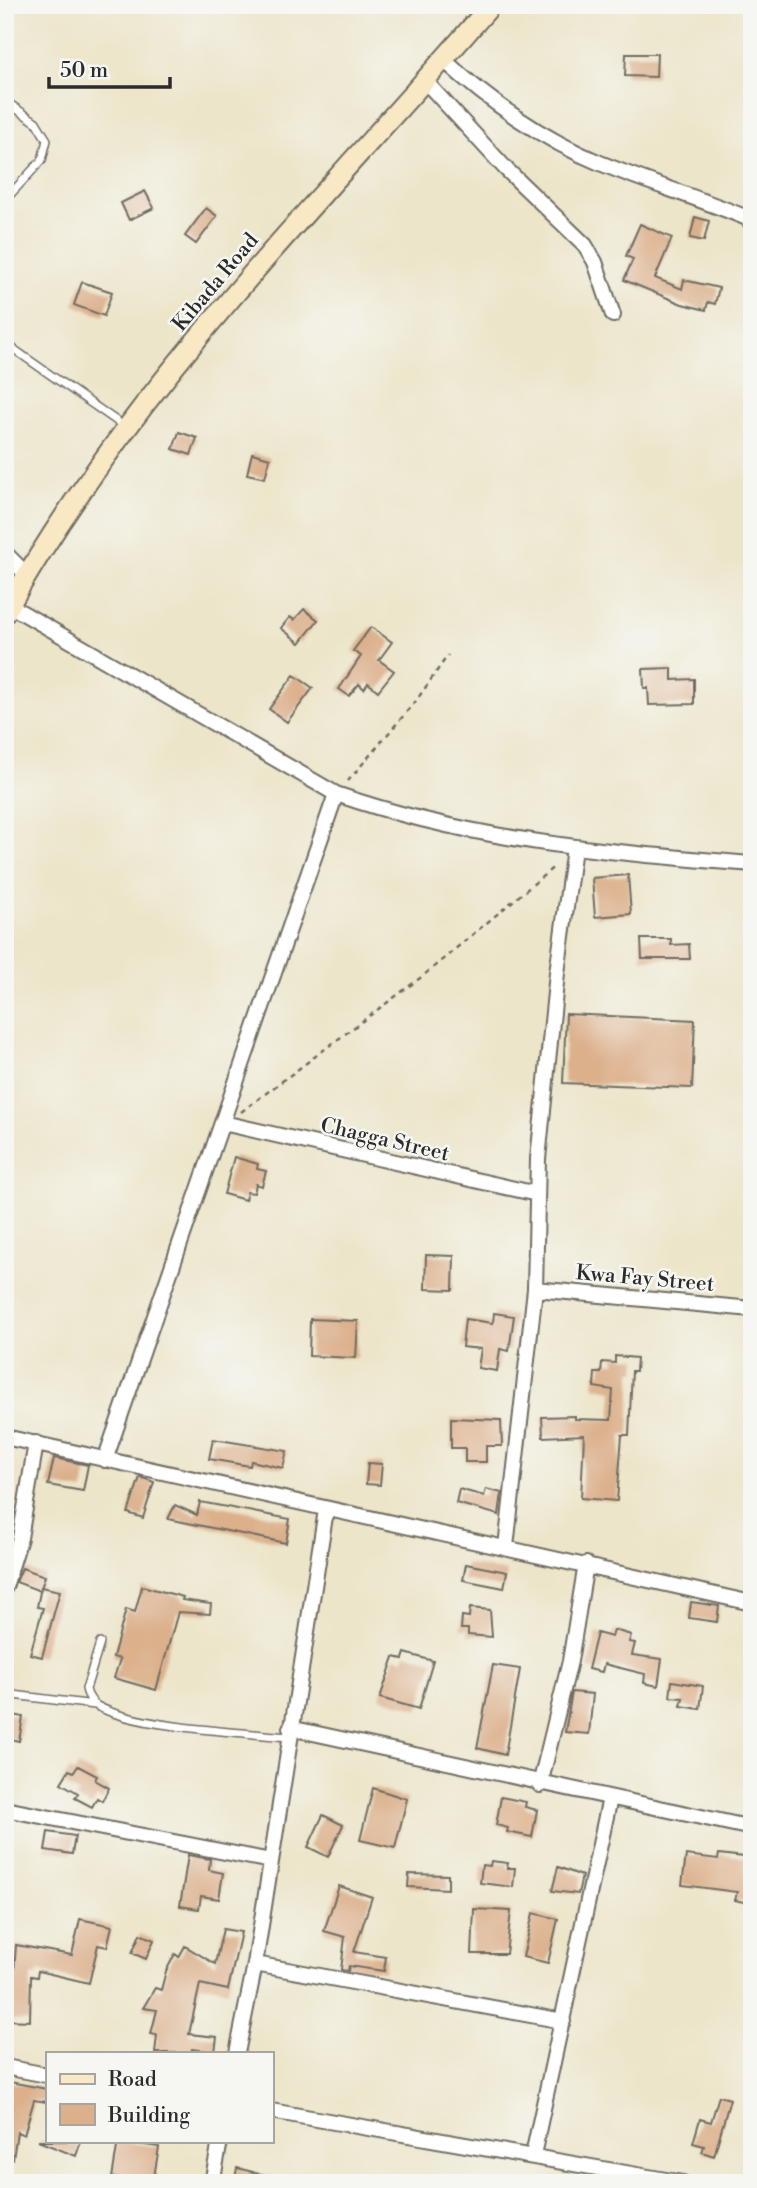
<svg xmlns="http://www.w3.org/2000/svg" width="757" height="2188" viewBox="0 0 757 2188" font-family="'Libre Bodoni',serif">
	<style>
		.building { fill: #dcb08b }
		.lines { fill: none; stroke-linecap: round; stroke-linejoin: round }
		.lane-casing { stroke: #6f6c62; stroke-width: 10 }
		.street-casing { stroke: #6f6c62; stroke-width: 18 }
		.secondary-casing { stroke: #6f6c62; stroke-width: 23 }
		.path { stroke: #6f6c62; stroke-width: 2.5; stroke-dasharray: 5 5; stroke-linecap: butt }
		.lane { stroke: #fff; stroke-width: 7 }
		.street { stroke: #fff; stroke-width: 14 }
		.secondary { stroke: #f8e8c3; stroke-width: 19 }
		.labels { text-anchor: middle; stroke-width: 5; stroke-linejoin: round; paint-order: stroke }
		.street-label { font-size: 21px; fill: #2b2b2b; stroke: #f6f6f2 }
	</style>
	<rect width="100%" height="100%" fill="#f6f6f2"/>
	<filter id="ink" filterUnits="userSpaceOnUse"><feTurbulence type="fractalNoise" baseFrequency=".0143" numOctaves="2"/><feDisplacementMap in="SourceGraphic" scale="14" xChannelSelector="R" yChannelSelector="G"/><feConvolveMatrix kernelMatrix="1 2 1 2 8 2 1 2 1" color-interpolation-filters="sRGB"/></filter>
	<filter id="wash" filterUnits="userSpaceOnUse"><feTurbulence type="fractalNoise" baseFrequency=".00686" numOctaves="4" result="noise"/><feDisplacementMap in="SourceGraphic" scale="28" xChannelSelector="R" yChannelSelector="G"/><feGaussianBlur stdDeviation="1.57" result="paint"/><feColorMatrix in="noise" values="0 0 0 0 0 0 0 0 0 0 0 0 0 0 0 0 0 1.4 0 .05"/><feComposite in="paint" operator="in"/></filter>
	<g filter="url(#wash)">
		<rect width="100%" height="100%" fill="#ece5c9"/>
		<g id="blocks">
			<!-- building -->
			<path class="building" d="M626,54H657L656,77L625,76Z
				M145,191L154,208L129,220L121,203Z
				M206,208L217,216L196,244L185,236Z
				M695,217L709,221L704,241L690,238Z
				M640,224L672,238L655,278L682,289L684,280L719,288L715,304L708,302L706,310L682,304L624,280L633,259L626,256Z
				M82,282L112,292L104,316L74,305Z
				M179,432L197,438L191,455L173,449Z
				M252,453L270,458L265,478L247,474Z
				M304,609L318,620L300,643L281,628L290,617L294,620Z
				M371,627L392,642L379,660L394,671L378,691L368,683L364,689L359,684L349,696L339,689L361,656L353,651Z
				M672,668V680L694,679V704L649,705L648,688H644L643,669Z
				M294,675L313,688L287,722L269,709Z
				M628,875L631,914L595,917L592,878Z
				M641,939H671V945L689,944L690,959H642Z
				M566,1014L695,1020L692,1088L563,1083Z
				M234,1157L258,1164L257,1169L266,1171L262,1186L256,1184L254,1193L247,1192L245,1200L224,1194Z
				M426,1255L454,1256L453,1290L425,1289Z
				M494,1313L514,1316L509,1351L500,1349L497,1371L478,1368L481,1349L462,1347L465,1319L493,1323Z
				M310,1319L358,1321L356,1358L309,1356Z
				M615,1356L637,1358L636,1371H632L629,1435H622L617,1501L581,1498L584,1435L543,1437L542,1417L575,1416V1419L611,1420L613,1390L594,1387L595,1373H601L602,1362L615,1363Z
				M451,1418L501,1420L502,1446H486V1462H465V1448H451Z
				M213,1439L287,1451L283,1468L251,1461L250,1466L209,1459Z
				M54,1458L88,1465L83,1491L48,1485Z
				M368,1463L382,1464L380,1485L366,1484Z
				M140,1477L154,1482L143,1518L128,1513Z
				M459,1489L484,1496L486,1489L502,1493L499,1515L456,1503Z
				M200,1502L290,1519L286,1543L168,1519L175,1505L197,1515Z
				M466,1564L507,1572L504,1588L463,1580Z
				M22,1568L45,1576L40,1591L16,1582Z
				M142,1586L183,1597L182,1600L211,1604L210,1614L178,1612L156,1690L114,1678L120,1659L113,1657L126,1609L135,1612Z
				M41,1587L60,1591L42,1657L30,1654L43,1608L37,1607Z
				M691,1602L719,1606L717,1622L689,1618Z
				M470,1608L490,1610L492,1637L468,1635V1629H461L462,1616L469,1617Z
				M614,1630L631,1635L629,1642L635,1643L632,1655L662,1659L658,1686L644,1683L645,1674L604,1664L602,1672L588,1669L597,1633L612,1637Z
				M405,1653L433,1661L419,1709L380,1698L394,1657L403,1659Z
				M493,1665L520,1669L505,1755L477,1748Z
				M672,1681L703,1686L700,1709L681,1706L683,1698L670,1697Z
				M572,1692L593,1694L589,1734L565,1732Z
				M5,1713L23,1717L19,1741L5,1738Z
				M78,1766L97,1776L95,1780L109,1788L102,1801L97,1798L92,1807L75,1798L78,1793L61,1783L69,1770L74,1772Z
				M373,1788L407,1799L395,1848L360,1840Z
				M501,1797L526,1802L525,1807L537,1810L532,1837L507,1832L508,1828L496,1825Z
				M323,1815L343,1825L328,1857L308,1847Z
				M48,1832L75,1836L72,1854L45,1850Z
				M719,1854L752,1858V1904L735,1900L737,1892L682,1885L686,1855L718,1859Z
				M188,1855L210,1859L209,1870L223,1873L219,1899L201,1896L199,1909L180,1906Z
				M491,1861L508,1863L507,1868H515L513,1887L480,1883L482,1865L490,1866Z
				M558,1867L582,1876L578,1894L552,1891Z
				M409,1874L448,1875V1889L408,1887Z
				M339,1886L372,1897L354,1952L386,1957L384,1971L349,1966L348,1971L341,1970L345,1937L324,1931Z
				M474,1909L511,1911L506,1954H472Z
				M533,1913L558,1919L548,1963L523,1957Z
				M80,1919L112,1926L107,1947L98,1945L89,1983L38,1971L37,1977L31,1976L30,2021L5,2020V1998H12L16,1945L72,1955Z
				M223,1929L241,1932L228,1990L200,1984L189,2034L217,2037L215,2052L192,2049L191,2053H155L157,2035L151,2034L157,2010L143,2008L155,1988L161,1990L166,1971L175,1954L179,1957L185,1946L215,1964Z
				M140,1934L154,1940L146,1959L132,1953Z
				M5,2081L47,2089V2102L34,2100L24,2135L17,2132L13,2159H5Z
				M719,2096L730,2099L714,2156L702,2152L704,2146L693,2143L700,2119L711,2122Z
				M38,2141H81L76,2156Z
				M118,2141L159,2147L153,2183L112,2178Z
				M237,2168L277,2178L276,2183H234Z"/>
		</g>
	</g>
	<g filter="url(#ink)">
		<use href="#blocks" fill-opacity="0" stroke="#6f6c62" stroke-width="2"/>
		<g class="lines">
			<!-- lane casing -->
			<g class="lane-casing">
				<path id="lane" d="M5,101L36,122L47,140L42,160L5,200
					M5,343L125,427
					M100,1643L86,1689C87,1695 92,1703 97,1706C137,1728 240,1732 289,1737
					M5,1694L95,1705"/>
			</g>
			<!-- street casing -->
			<g class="street-casing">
				<path id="street" d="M444,60C488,101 544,140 600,163C649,183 699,198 747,218L752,224
					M425,81L506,169L585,245L595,262L613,315
					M5,553L27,575
					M9,605L336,794C475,842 607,852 752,864
					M223,1123L537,1194
					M535,1289L752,1309
					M5,1437L752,1603
					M105,1460L336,794
					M506,1547L535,1289L538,1159L557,973L574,848
					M5,1587L20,1538L36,1443
					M290,1728L752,1828
					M540,1785L570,1661L586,1564
					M5,1809L271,1861
					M255,1964L563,2021
					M237,2053L255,1964L326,1510
					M5,2067L47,2075
					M271,2111L683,2183
					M533,2155L610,1798
					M212,2183L220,2141"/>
			</g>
			<!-- secondary casing -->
			<g class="secondary-casing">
				<path id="secondary" d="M5,613C133,384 321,202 491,5"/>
			</g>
			<!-- path -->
			<path class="path" d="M348,781L416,701L448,655
				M241,1112L424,975L555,866"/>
			<!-- lane -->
			<use href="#lane" class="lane"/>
			<!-- street -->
			<use href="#street" class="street"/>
			<!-- secondary -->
			<use href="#secondary" class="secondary"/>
		</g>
	</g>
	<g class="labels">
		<!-- street labels -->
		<g class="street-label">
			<text transform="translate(215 282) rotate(-50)" y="7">Kibada Road</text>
			<text transform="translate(385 1139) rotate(13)" y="7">Chagga Street</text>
			<text transform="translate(645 1278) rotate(5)" y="7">Kwa Fay Street</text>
		</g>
	</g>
	<!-- margin -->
	<rect width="757" height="2188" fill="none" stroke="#f6f6f2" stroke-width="28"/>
	<!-- legend -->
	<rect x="46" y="2052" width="228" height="91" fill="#f6f6f2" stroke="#a5a5a2" stroke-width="2"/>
	<rect x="60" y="2074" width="35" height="10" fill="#f8e8c3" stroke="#a5a5a2" stroke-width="2"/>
	<text x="108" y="2086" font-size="21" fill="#2b2b2b">Road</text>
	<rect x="60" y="2104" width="35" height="21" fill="#dcb08b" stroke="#a5a5a2" stroke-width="2"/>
	<text x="108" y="2122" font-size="21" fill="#2b2b2b">Building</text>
	<!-- scale -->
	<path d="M49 77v10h121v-10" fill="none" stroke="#2b2b2b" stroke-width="3.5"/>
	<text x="60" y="77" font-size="21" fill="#2b2b2b" stroke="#f6f6f2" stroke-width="5" paint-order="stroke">50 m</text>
</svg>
